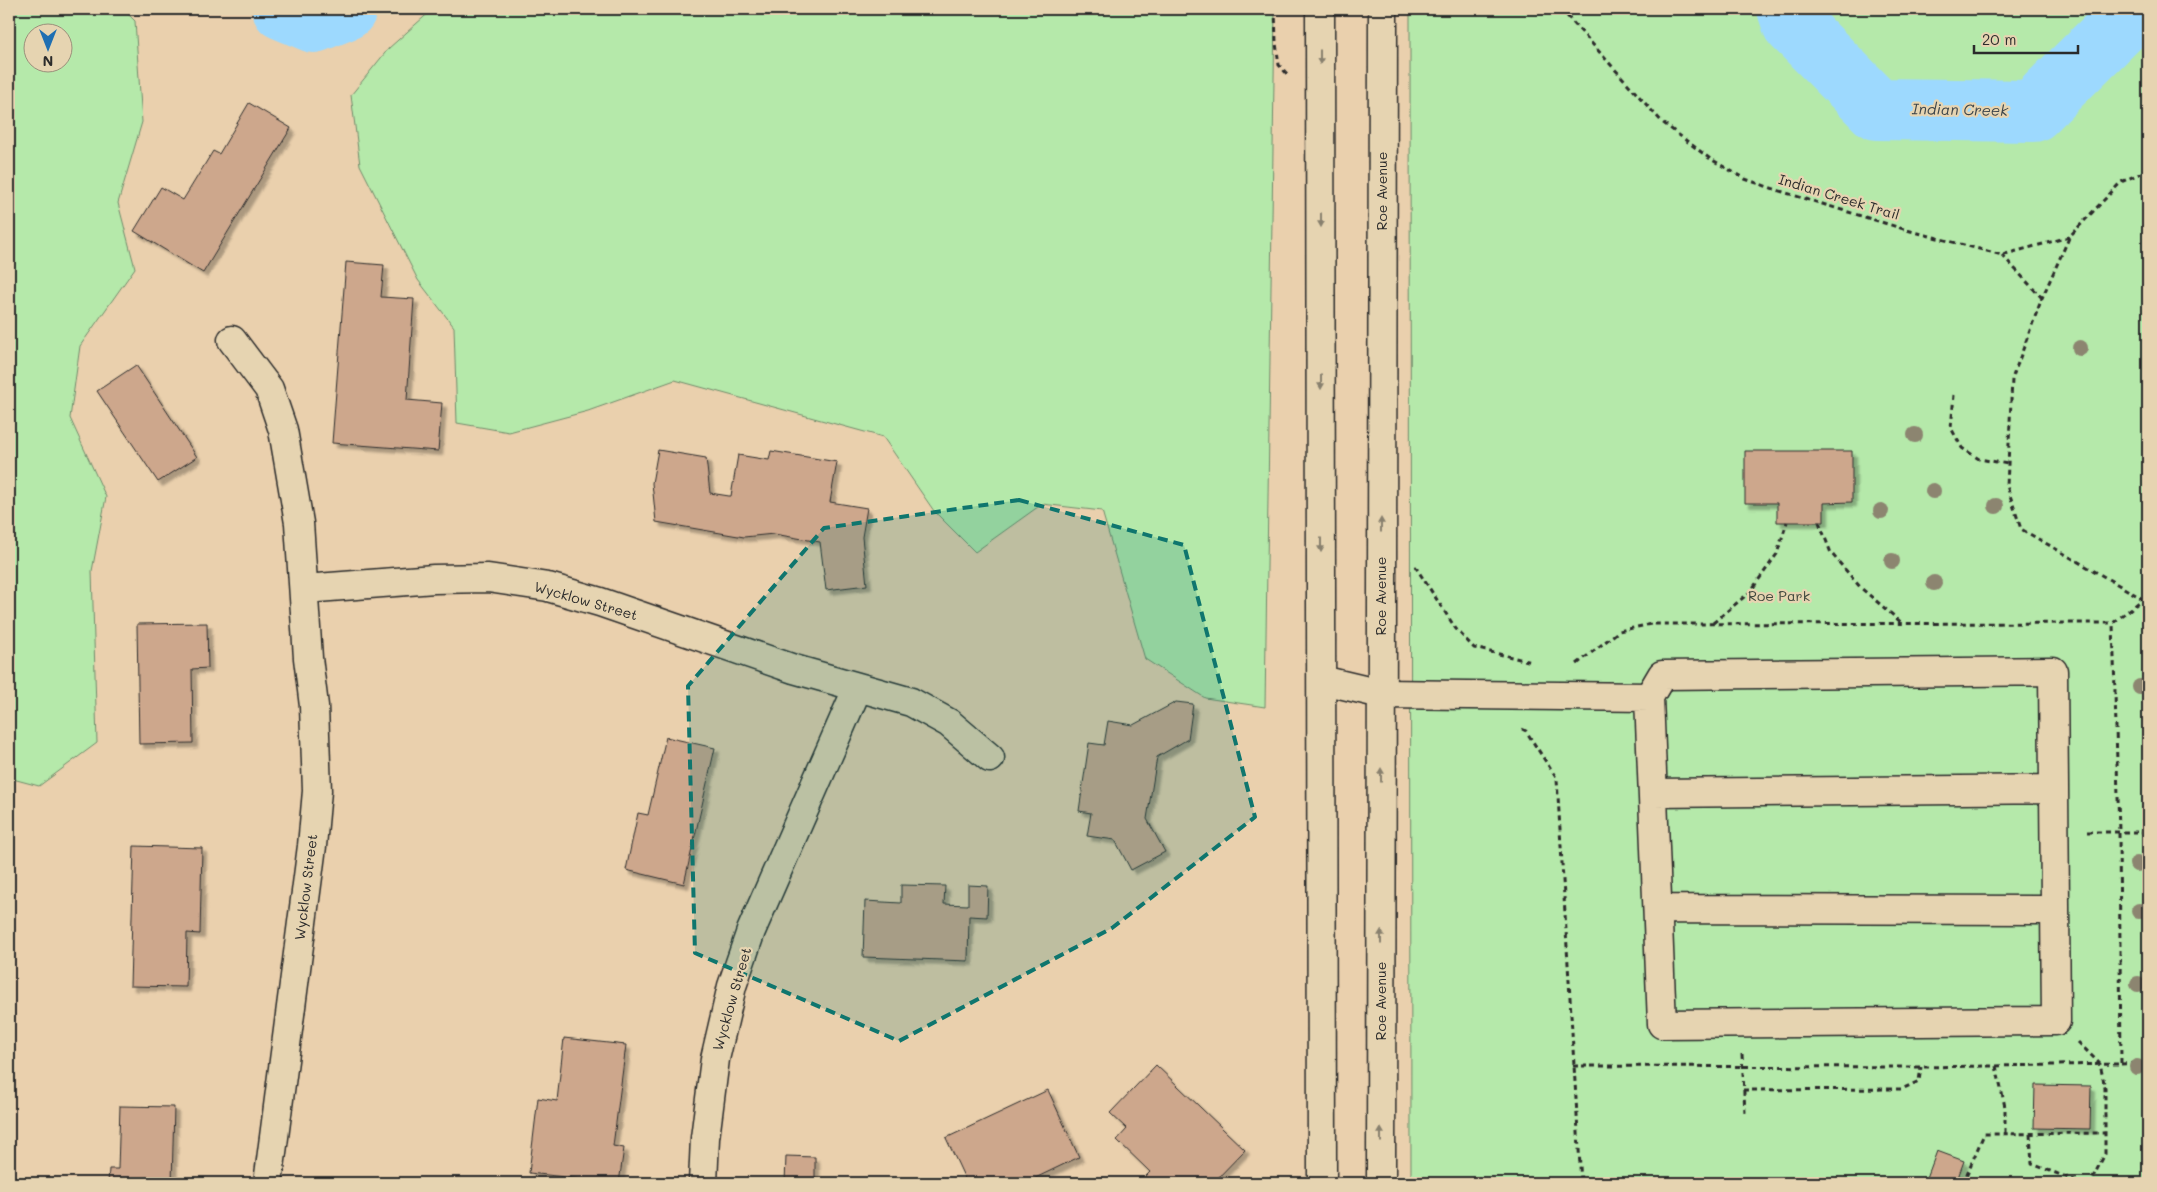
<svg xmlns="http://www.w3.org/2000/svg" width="2157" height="1192" viewBox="0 0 2157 1192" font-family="Mali,sans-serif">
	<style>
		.green { fill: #b5e9aa; stroke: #708a6a; fill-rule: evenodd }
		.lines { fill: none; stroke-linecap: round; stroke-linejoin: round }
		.river { stroke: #9dd9fe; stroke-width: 62 }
		.building { fill: #cda78c; stroke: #2b2b2b; filter: url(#shadow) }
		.minor-casing { stroke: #2b2b2b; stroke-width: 31 }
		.major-casing { stroke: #2b2b2b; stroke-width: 31 }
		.path { stroke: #2b2b2b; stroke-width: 3; stroke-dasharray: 5 4; stroke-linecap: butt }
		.minor { stroke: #e6d4b1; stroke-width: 28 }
		.major { stroke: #e6d4b1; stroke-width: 28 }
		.tree { fill: #8c8570 }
		.oneway { fill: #88806e }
		.marked { fill: #0f766e; fill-opacity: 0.2; stroke: #0f766e; stroke-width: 4; stroke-dasharray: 10 6; stroke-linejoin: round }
		.labels { text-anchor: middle; stroke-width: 4.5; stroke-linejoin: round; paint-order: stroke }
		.street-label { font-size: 14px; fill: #2b2b2b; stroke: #e6d4b1 }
		.park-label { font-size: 14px; fill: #40483e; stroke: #e6d4b1 }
		.water-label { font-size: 15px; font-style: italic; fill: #3c454b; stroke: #e6d4b1 }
	</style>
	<defs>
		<filter id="shadow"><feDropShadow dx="4.5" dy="4.5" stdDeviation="1" flood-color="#0004"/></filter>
	</defs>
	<rect width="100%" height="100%" fill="#ead0ad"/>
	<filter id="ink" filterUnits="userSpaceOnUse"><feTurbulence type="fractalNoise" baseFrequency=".02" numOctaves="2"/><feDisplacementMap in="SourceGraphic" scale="10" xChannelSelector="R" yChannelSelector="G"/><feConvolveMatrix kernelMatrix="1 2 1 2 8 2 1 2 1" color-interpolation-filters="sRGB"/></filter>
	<g filter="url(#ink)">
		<!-- green -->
		<path class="green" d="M9,9H123L135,21L142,122L118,203L135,268L80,346L70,418L106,497L92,571L97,743L39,786L9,778ZM32,32H62V62H32Z
			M283,9H326L314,22Z
			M433,9H1275L1265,707L1205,698L1145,659L1102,511L1042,504L975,552L934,511L883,437L675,380L588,411L509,432L457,423L454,327L418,280L360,165L351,95L389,48Z
			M1410,9H2148V1183H1411Z"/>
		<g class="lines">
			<!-- river -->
			<path class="river" d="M283,9L314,22L346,9
				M1788,9L1793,24L1877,109L2033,111L2136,9"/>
		</g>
		<!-- building -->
		<path class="building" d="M249,103L291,128L203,273L134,231L161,187L183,200L213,151L219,154Z
			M346,262L384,265L381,297L414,299L407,400L442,403L438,451L332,443Z
			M136,365L197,457L158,482L97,391Z
			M658,450L706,458L710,493L729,496H731L738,455L769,460L771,451L837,462L830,502L867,508L862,537L867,585L826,590L820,542L774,534L744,537L656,522L652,483Z
			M1745,451H1852V502L1824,503V522H1777V503H1745Z
			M207,623L208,668L192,669L193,743L139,744L137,624Z
			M1176,702L1193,704L1188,739L1157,757L1147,819L1165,852L1131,870L1115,840L1087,836L1091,813L1079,811L1089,743L1104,745L1108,721L1133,725Z
			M666,737L715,748L684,884L626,870L638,813L648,815Z
			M134,846L202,848L200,934L187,933L186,987L130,986Z
			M901,885L945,886L944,904L968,905V885L988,886L987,917L969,916L968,961L863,957L865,901L901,903Z
			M564,1038L626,1045L613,1146L624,1148L619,1183L529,1173L538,1098L557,1101Z
			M1156,1065L1245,1150L1213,1183H1149L1144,1178L1150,1172L1117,1140L1127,1129L1110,1113Z
			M2035,1085L2091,1086L2090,1129L2034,1128Z
			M1048,1090L1079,1157L1025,1183H967L946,1138Z
			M120,1106L174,1107L172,1183H108L109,1169H118Z
			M1937,1151L1964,1161L1956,1183H1925Z
			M786,1156L815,1157V1183H785Z"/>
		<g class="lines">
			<!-- minor casing -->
			<g class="minor-casing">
				<path id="minor" d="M232,340L269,389L283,430L299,523L308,658L314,706L317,791L312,846L268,1183
					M304,589L434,579L488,578L548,587L600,602L794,669L911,702L949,723L990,758
					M1381,694L1649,697L1662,675L2053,671L2056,1021L1662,1024L1649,697
					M1653,793L2053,789
					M1659,909L2055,910
					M703,1183L705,1138L715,1059L732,986L751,931L858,687"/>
			</g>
			<!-- major casing -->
			<g class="major-casing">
				<path id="major" d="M1320,9L1322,1183
					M1322,680L1381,694
					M1381,1183L1383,9"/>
			</g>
			<!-- path -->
			<path class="path" d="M1275,9L1276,43L1279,65L1288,75
				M1561,9L1662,122L1709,158L1745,179L1780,191L1907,230L2002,255L2069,237L2121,182L2148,170
				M2069,238L2042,298L2012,379L2007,486L2021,529L2143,599L2148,635
				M2002,255L2042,298
				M1954,395L1951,428L1962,448L1979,459L2008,464
				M1819,522L1831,553L1861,588L1902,623
				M1415,566L1456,629L1474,648L1532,662
				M1713,623L1750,592L1777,554L1787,522
				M1577,664L1619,631L1651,624L2113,623L2143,599H2148
				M1522,729L1526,731L1557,779L1581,1183
				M2087,832H2148
				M2078,1042L2100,1064L2105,1088V1154L2090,1183
				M1742,1054L1745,1113
				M2121,1064L2148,1063
				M1573,1066L1921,1067L2121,1064L2119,832L2113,623
				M1996,1066L2005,1107V1134
				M1743,1090L1902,1089L1919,1081L1921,1067
				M2030,1134L2032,1164L2082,1183
				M1963,1183L1984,1134L2105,1133"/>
			<!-- minor -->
			<use href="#minor" class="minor"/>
			<!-- major -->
			<use href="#major" class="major"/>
		</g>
		<!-- trees -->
		<g class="tree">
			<circle cx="2080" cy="348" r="8"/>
			<circle cx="1915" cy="435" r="8"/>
			<circle cx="1933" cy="491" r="8"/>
			<circle cx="1996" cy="506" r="8"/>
			<circle cx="1881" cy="511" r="8"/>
			<circle cx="1892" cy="561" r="8"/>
			<circle cx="1934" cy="583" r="8"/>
			<circle cx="2140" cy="687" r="8"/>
			<circle cx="2137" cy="864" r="8"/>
			<circle cx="2139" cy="911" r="8"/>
			<circle cx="2138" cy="984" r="8"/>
			<circle cx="2137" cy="1067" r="8"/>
		</g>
		<!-- one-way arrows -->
		<defs><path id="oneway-solid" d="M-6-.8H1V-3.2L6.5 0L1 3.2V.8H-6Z" transform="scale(1.25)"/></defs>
		<g class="oneway">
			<use href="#oneway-solid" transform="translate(1320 57) rotate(90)"/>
			<use href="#oneway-solid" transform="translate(1321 220) rotate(90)"/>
			<use href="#oneway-solid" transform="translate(1321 382) rotate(90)"/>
			<use href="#oneway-solid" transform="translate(1381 525) rotate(-90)"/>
			<use href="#oneway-solid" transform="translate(1321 545) rotate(90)"/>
			<use href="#oneway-solid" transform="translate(1381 775) rotate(-90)"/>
			<use href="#oneway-solid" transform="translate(1381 937) rotate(-90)"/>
			<use href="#oneway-solid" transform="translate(1381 1135) rotate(-90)"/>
		</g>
	</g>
	<!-- marked area -->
	<path class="marked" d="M1019,500L1184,545L1255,817L1112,928L899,1041L695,953L688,686L824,528Z"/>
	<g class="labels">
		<!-- street labels -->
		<g class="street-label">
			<text transform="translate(1382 191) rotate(-90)" y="5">Roe Avenue</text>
			<text transform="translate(1839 197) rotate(17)" y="5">Indian Creek Trail</text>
			<text transform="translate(1381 596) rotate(-90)" y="5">Roe Avenue</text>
			<text transform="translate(586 601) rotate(16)" y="5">Wycklow Street</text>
			<text transform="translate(306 887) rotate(-83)" y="5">Wycklow Street</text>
			<text transform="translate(732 999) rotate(-74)" y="5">Wycklow Street</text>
			<text transform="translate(1381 1001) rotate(-90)" y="5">Roe Avenue</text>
		</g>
		<!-- park labels -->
		<g class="park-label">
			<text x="1779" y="601">Roe Park</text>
		</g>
		<!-- water labels -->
		<g class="water-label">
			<text transform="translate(1960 110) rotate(1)" y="5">Indian Creek</text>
		</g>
	</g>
	<!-- margin -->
	<rect width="2157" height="1192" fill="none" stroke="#e6d4b1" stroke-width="30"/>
	<rect x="15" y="15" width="2127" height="1162" fill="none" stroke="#2b2b2b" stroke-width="2" filter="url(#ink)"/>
	<!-- north arrow -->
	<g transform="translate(48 48) rotate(180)"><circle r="24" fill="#e6d4b1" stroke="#9b907b"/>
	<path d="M0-4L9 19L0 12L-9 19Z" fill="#1f6fb2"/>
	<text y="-8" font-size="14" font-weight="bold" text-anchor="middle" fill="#2b2b2b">N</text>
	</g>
	<!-- scale -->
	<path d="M1974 45v8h104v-8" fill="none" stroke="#2b2b2b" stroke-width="2.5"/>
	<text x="1982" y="45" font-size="15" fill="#2b2b2b" stroke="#e6d4b1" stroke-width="4" paint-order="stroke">20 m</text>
</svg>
